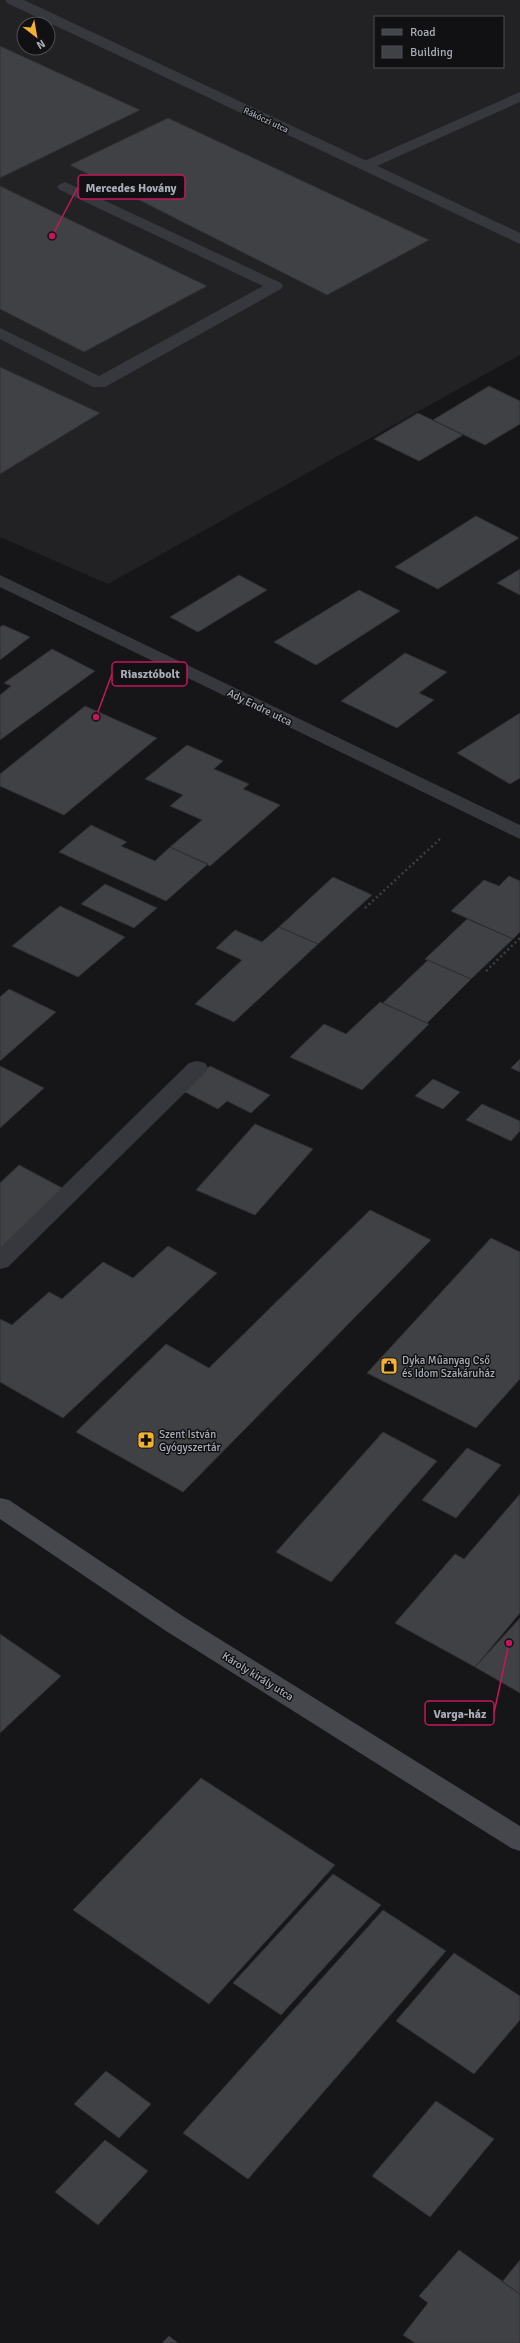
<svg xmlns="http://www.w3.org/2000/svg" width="520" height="2343" viewBox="0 0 520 2343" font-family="Signika,sans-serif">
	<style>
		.built { fill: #222225; fill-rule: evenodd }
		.building { fill: #404145; stroke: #303034 }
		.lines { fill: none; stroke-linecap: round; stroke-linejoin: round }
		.path { stroke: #3d3f44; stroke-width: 2.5; stroke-dasharray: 2 3; stroke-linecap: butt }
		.lane { fill: #37383d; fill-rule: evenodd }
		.street { fill: #37383d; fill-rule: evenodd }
		.secondary { fill: #45474d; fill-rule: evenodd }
		.labels { text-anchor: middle; stroke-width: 3; stroke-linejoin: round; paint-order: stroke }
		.far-street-label { font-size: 9px; fill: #a8adb8; stroke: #111113 }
		.street-label { font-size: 11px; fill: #a8adb8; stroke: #111113 }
		.poi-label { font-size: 11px; fill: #a8adb8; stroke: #111113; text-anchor: start }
		.leader { fill: none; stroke: #c2185b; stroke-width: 1.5 }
		.callout-dot { fill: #c2185b; stroke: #111113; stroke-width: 1.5 }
		.callout { fill: #111113; stroke: #c2185b; stroke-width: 1.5 }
		.callout-label { font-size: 12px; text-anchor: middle; font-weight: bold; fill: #a8adb8 }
	</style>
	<rect width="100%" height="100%" fill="#161618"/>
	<!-- built -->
	<path class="built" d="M0,0H520V355L108,584L0,537ZM375,17H503V67H375ZM24,24H48V48H24Z"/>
	<!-- building -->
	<path class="building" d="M0,46L140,110L0,178Z
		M168,118L429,240L327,295L70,165Z
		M0,186L207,286L84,352L0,309Z
		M0,367L100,413L0,474Z
		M489,386L520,401V424L485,445L433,420Z
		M418,413L463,435L419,461L374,439Z
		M476,516L519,538L438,589L395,567Z
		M520,569V595L497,583Z
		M239,575L267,590L198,632L170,617Z
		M359,590L400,611L316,665L274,642Z
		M3,625L30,637L0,660V627Z
		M52,649L95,671L0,740V695L11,686L4,683Z
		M405,653L447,672L419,693L434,700L397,728L341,701Z
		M85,706L157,738L64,815L0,786V774Z
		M520,713V778L510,784L457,753Z
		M187,745L223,761L214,769L249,784L243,789L280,805L210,866L170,847L202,820L170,806L183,795L145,779Z
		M91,825L127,842L121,846L155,861L170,847L208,864L166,901L59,852Z
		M509,876L520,881V932L513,939L451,911L484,880L499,886Z
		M333,877L372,895L318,944L279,927Z
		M105,884L157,908L134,928L81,904Z
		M60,906L125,937L78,977L12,946Z
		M467,919L513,939L471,979L425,959Z
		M279,927L318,944L234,1022L195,1004L242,960L216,948L235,930L262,942Z
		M428,960L471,979L427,1023L383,1003Z
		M9,989L56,1012L0,1061V997Z
		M380,1002L429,1024L362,1090L290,1057L324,1024L346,1034Z
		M520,1059V1072L511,1068Z
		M0,1066L44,1088L0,1128Z
		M210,1066L270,1095L251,1113L227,1101L218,1109L183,1091Z
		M433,1079L460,1092L443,1109L415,1096Z
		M482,1104L520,1121V1131L511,1141L466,1120Z
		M255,1124L313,1149L255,1215L196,1190Z
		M19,1165L66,1190L0,1252V1183Z
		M370,1210L431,1240L183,1492L76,1432L166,1344L209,1368Z
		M491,1238L520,1252V1379L476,1428L367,1373Z
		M168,1246L217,1273L63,1418L0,1382V1319L12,1325L49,1292L62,1299L103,1262L133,1278Z
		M383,1432L437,1461L331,1582L276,1552Z
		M467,1448L501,1465L456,1518L422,1500Z
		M520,1494V1613L475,1667L395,1623L455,1554L464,1559Z
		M520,1618V1693L475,1667Z
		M0,1634L61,1676L0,1733Z
		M201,1778L335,1865L209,2004L73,1910Z
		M333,1874L381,1905L281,2015L233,1983Z
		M383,1910L446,1951L248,2179L183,2133Z
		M454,1953L520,1996V2020L474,2074L396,2021Z
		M106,2071L151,2104L119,2138L74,2104Z
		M436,2101L494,2139L430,2217L372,2176Z
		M105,2140L148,2171L98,2225L55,2192Z
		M459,2250L520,2294V2343H415L403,2335L428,2303L419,2296Z
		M520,2260V2294L502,2282Z
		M169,2336L178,2343H162Z"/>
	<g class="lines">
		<!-- path -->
		<path class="path" d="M365,908L440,839
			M486,971L520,938"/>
		<!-- lane -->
		<path class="lane" d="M520,92V102L370,169H360L357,166L360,163Z
			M65,182L281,283L283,286L281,289L105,387H93L0,339V328L99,376L263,286L60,190L57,187L60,184Z
			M197,1061L205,1063L208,1068L205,1073L8,1267L0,1269V1248L189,1063Z"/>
		<!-- street -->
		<path class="street" d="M5,0H24L520,233V244L7,3Z
			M0,575L520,825V839L0,587Z"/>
		<!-- secondary -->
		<path class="secondary" d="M0,1498L9,1500L184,1617L520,1826V1851L511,1848L166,1631L0,1519Z"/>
	</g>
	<!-- icons -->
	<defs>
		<g id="shop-square" transform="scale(0.9)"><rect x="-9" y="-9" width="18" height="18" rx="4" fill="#f2b134" stroke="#111113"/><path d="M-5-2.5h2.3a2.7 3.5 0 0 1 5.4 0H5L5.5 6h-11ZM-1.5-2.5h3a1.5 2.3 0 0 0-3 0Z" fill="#111"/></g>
		<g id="pharmacy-square" transform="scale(0.9)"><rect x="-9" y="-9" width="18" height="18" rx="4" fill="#f2b134" stroke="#111113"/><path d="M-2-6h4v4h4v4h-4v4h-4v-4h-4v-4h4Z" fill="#111"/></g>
	</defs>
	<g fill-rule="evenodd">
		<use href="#shop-square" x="389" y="1366"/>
		<use href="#pharmacy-square" x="146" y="1440"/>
	</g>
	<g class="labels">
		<!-- far-street labels -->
		<g class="far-street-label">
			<text transform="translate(266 120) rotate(25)" y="3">Rákóczi utca</text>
		</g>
		<!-- street labels -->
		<g class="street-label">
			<text transform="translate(260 707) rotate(26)" y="4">Ady Endre utca</text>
			<text transform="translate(258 1676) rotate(32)" y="4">Károly király utca</text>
		</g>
		<!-- poi labels -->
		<g class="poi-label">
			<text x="402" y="1364">Dyka Műanyag Cső<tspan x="402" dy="13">és Idom Szakáruház</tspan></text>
			<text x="159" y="1438">Szent István<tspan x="159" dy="13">Gyógyszertár</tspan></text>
		</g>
	</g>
	<!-- callouts -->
	<path class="leader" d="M52 236L78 187M96 717L112 674M509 1643L494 1713"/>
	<g class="callout-dot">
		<circle cx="52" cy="236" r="4"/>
		<circle cx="96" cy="717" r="4"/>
		<circle cx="509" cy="1643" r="4"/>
	</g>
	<g class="callout">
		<rect x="78" y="175" width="107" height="24" rx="4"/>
		<rect x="112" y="662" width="75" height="24" rx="4"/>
		<rect x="425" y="1701" width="69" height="24" rx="4"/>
	</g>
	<g class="callout-label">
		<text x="131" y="192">Mercedes Hovány</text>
		<text x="150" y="678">Riasztóbolt</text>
		<text x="460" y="1718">Varga-ház</text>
	</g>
	<!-- legend -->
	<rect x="374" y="16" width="130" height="52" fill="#111113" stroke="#4d4f55"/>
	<rect x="382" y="29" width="20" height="6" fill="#45474d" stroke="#4d4f55"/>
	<text x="410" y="36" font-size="12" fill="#a8adb8">Road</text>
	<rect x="382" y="46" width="20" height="12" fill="#404145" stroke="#4d4f55"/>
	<text x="410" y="56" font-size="12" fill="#a8adb8">Building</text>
	<!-- north arrow -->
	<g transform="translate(36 36) rotate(149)"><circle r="19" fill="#111113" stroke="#4d4f55"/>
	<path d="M0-3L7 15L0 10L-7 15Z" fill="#f2b134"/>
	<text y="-6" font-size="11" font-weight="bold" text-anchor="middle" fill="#a8adb8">N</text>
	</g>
</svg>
